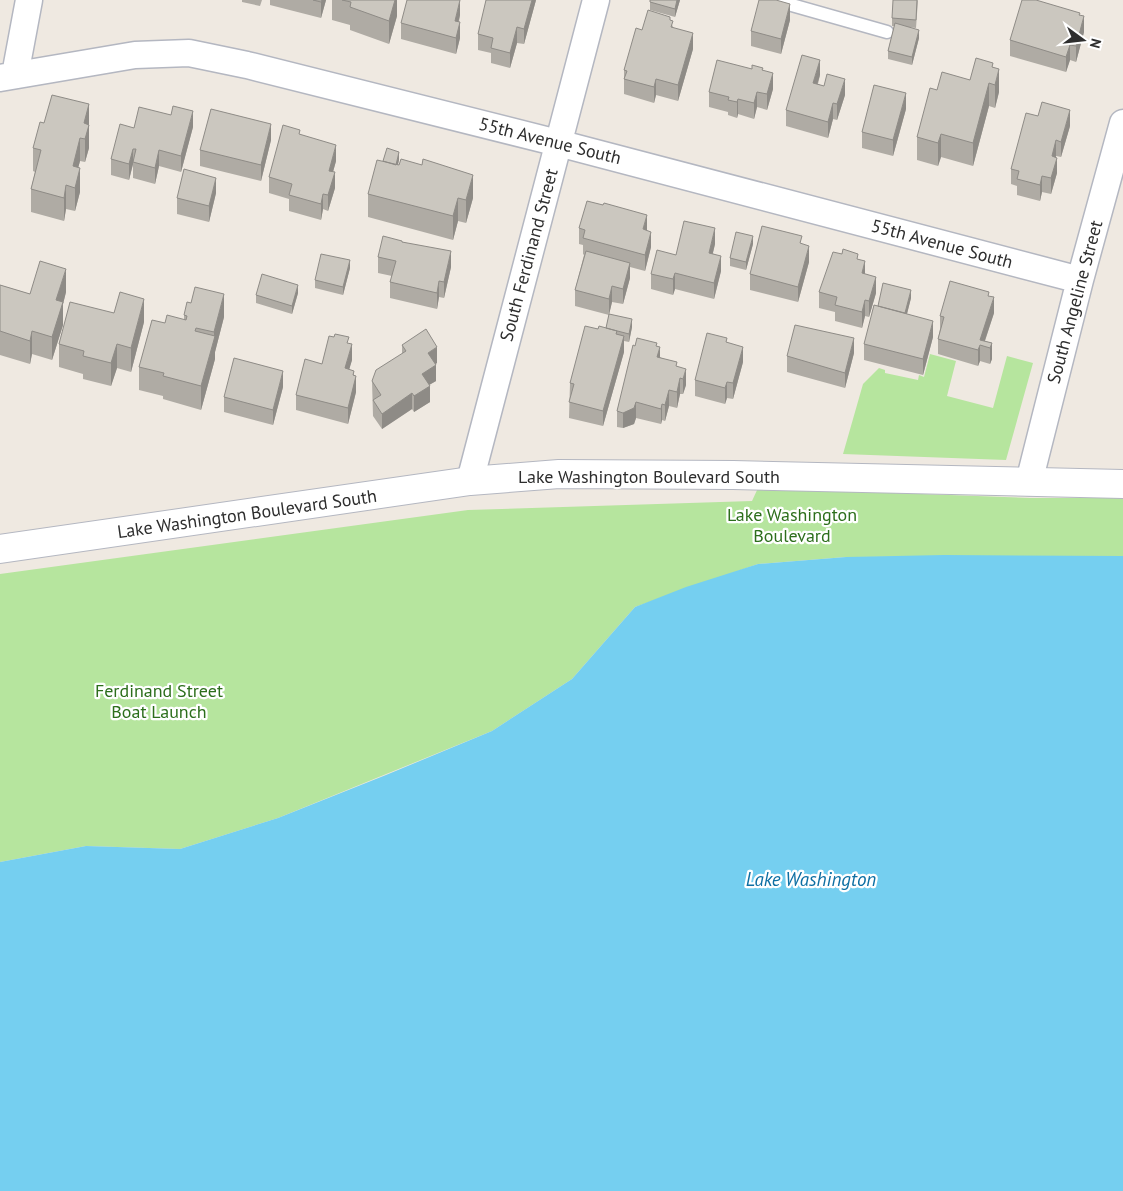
<svg xmlns="http://www.w3.org/2000/svg" width="1123" height="1191" viewBox="0 0 1123 1191" font-family="'PT Sans',sans-serif">
	<style>
		.green { fill: #b6e59e }
		.water { fill: #75cff0 }
		.lines { fill: none; stroke-linecap: round; stroke-linejoin: round }
		.service-casing { stroke: #b4b7c1; stroke-width: 15 }
		.minor-casing { stroke: #b4b7c1; stroke-width: 29 }
		.secondary-casing { stroke: #b4b7c1; stroke-width: 30 }
		.service { stroke: #fff; stroke-width: 12 }
		.minor { stroke: #fff; stroke-width: 26 }
		.secondary { stroke: #fff; stroke-width: 28 }
		.wall { fill: #afaba4 }
		.shaded-wall { fill: #8e8b86 }
		.building { fill: #cbc7bf; stroke: #8e8b86 }
		.labels { text-anchor: middle; stroke-width: 4.5; stroke-linejoin: round; paint-order: stroke }
		.street-label { font-size: 18px; fill: #2e2e2e; stroke: #fff }
		.park-label { font-size: 18px; fill: #2c6e1b; stroke: #fff }
		.water-label { font-size: 19px; font-style: italic; fill: #0d6fa3; stroke: #fff }
	</style>
	<rect width="100%" height="100%" fill="#efe9e1"/>
	<!-- green -->
	<path class="green" d="M930,354L956,361L947,396L993,408L1007,356L1033,363L1006,460L843,454L863,384L879,368L885,370V373L918,380L919,375L924,377Z
		M758,488L1030,498H1123V556L846,557L758,564L635,607L572,679L492,731L278,818L180,849L86,846L0,862V574L468,510L752,501Z"/>
	<!-- water -->
	<path class="water" d="M944,555L1123,556V1191H0V862L86,846L180,849L278,818L386,775L492,731L572,679L635,607L686,587L758,564L846,557Z"/>
	<g class="lines">
		<!-- service casing -->
		<g class="service-casing">
			<path id="service" d="M774,0L887,32"/>
		</g>
		<!-- minor casing -->
		<g class="minor-casing">
			<path id="minor" d="M15,75L29,0
				M0,78L135,55L189,53L247,65L558,143L1080,280
				M470,481L596,0
				M1029,482L1080,280L1123,123"/>
		</g>
		<!-- secondary casing -->
		<g class="secondary-casing">
			<path id="secondary" d="M0,549L470,481L559,474L733,475L1123,484"/>
		</g>
		<!-- service -->
		<use href="#service" class="service"/>
		<!-- minor -->
		<use href="#minor" class="minor"/>
		<!-- secondary -->
		<use href="#secondary" class="secondary"/>
	</g>
	<!-- wall -->
	<path class="wall" d="M242,0H262L260,6L242,2Z
		M270,0H326L321,18L270,5Z
		M332,0H397V16L389,44L350,30V25L332,20Z
		M536,0L524,44L517,43L510,68L491,63V53L478,50V34Z
		M650,0H680L675,17L650,10Z
		M918,0L916,28L907,27L919,38L912,65L888,59V51L894,26H892V18Z
		M460,15L459,22L460,38L456,54L401,39V23Z
		M1080,15L1084,32L1076,62L1070,60L1066,72L1010,56V40Z
		M670,20L673,27L693,49L678,101L656,95L654,103L624,94V70L642,30Z
		M790,20L781,54L751,46V31Z
		M993,67L999,92L995,108L989,106L973,166L941,157L938,166L917,160V137L937,90L970,80Z
		M752,69L763,70L773,89L767,110L757,107L754,119L738,114L737,118L728,115V112L709,107V92Z
		M820,75L818,84L845,95L837,120L833,119L828,138L786,126V110Z
		M89,104V148L85,162L80,161L78,168L80,192L75,211L66,209L64,221L31,212V189L35,172L33,171V148Z
		M906,109L893,156L862,148V132Z
		M1070,126L1061,157L1056,156L1057,173L1051,194L1042,192L1040,201L1017,195V186L1011,184V169Z
		M193,127L181,172L159,166L155,184L133,178V164L129,180L111,175V159L134,128Z
		M300,135L336,161L333,172L335,188L328,211L323,209L321,220L289,211V199L269,193V177Z
		M271,140L261,181L200,166V150Z
		M399,160L398,165H422L473,198L466,223L458,221L453,240L368,217V194L383,161Z
		M216,193L209,222L177,214V198Z
		M579,228L647,230L651,247L645,271L630,267V278L623,304L612,302L609,314L632,327L629,342L624,341V352L603,426L569,418L570,383L598,329L606,328L609,315L575,306V290L584,255L583,254V245L579,244Z
		M402,242L451,267L444,298L439,297L437,309L390,298V282L392,276L378,273V257Z
		M715,244L713,253L721,271L714,299L675,289L673,295L651,289V274L676,255Z
		M753,244L746,270L730,266V258Z
		M802,244L809,262L798,302L750,290V274Z
		M858,259L865,274L876,293L869,317L865,316L862,328L835,321V312L819,308V292Z
		M350,268L343,295L315,288V280Z
		M0,285L30,294L66,292L63,304V325L52,360L32,354L30,364L0,355Z
		M298,293L292,314L256,303V295Z
		M989,296L994,313L985,341L992,343V359L990,364L980,361L978,366L938,354V339L940,329V316Z
		M911,298L907,314L933,337L923,375L864,360V344L878,306Z
		M184,315L224,317L215,352V359L201,410L163,399V396L139,390V367L165,323L184,320Z
		M144,322L131,372L117,368L111,386L83,379V374L59,367V344Z
		M727,342L743,362L733,399L727,398L725,404L695,396V380Z
		M402,345L437,363L435,364L436,381L429,385L430,402L414,412L412,409L382,429L373,416L372,381L402,354Z
		M635,346H657L660,357L677,367L686,385L683,394H680L677,408L669,406L665,421L662,420L661,424L636,418L634,424L623,428L617,427V411Z
		M854,353L845,388L787,372V356Z
		M352,360L349,369L354,376L356,392L348,424L296,410V395L322,364Z
		M283,387L273,425L224,412V397Z"/>
	<!-- shaded-wall -->
	<path class="shaded-wall" d="M322,0H326L321,18V2Z
		M395,0H397V16L389,44V21Z
		M460,0V15L455,36V21Z
		M532,0H536L524,44V29Z
		M677,0H680L675,17V9Z
		M790,4V20L781,54V39Z
		M1084,16V32L1076,62V46Z
		M460,22V38L456,54V38Z
		M517,27V43L510,68V53Z
		M919,30V38L912,65V57Z
		M693,33V49L678,101V85Z
		M1070,45V60L1066,72V57Z
		M820,60V75L813,98V83Z
		M999,69V92L995,108V85Z
		M773,73V89L767,110V94Z
		M656,79V95L654,103V87Z
		M845,79V95L837,120V104Z
		M989,83V106L973,166V143Z
		M757,92V107L754,119V103Z
		M906,93V109L893,156V140Z
		M738,99V114L737,118V102Z
		M833,103V119L828,138V122Z
		M89,104V148L85,162V139L84,123Z
		M1070,110V126L1061,157V142Z
		M193,111V127L181,172V156Z
		M271,124V140L261,181V165Z
		M941,134V157L938,166V143Z
		M80,138V161L73,187V166Z
		M1056,140V156L1052,172V156Z
		M336,145V161L329,186V171Z
		M133,149V164L129,180V164Z
		M159,150V166L155,184V168Z
		M399,152V160L393,183V175Z
		M1057,158V173L1051,194V178Z
		M80,168V192L75,211V188Z
		M335,172V188L328,211V195Z
		M473,175V198L466,223V200Z
		M1042,176V192L1040,201V185Z
		M216,178V193L209,222V206Z
		M66,185V209L64,221V198Z
		M323,194V209L321,220V204Z
		M458,198V221L453,240V216Z
		M647,215V231L643,229Z
		M715,228V244L709,268V253Z
		M651,232V247L645,271V255Z
		M753,236V244L746,270V262Z
		M809,246V262L798,302V287Z
		M451,251V267L444,298V282Z
		M721,256V271L714,299V283Z
		M350,260V268L343,295V287Z
		M865,261V277L862,273Z
		M630,263V278L623,304V289Z
		M66,269V292L63,304V325L52,360V337L56,300Z
		M675,273V289L673,295V279Z
		M876,277V293L869,317V301Z
		M439,281V297L437,309V293Z
		M298,285V293L292,314V306Z
		M612,286V302L609,315V299Z
		M911,290V298L903,329V321Z
		M224,294V317L215,352V359L201,410V386L214,340V332Z
		M994,297V313L983,346L980,340Z
		M144,299V322L131,372V348Z
		M865,300V316L862,328V312Z
		M632,319V327L629,342V334Z
		M933,321V337L923,375V359Z
		M32,331V354L30,364V341Z
		M624,336V352L603,426V411Z
		M854,338V353L845,388V373Z
		M992,343V359L990,364V348Z
		M117,344V368L111,386V363Z
		M352,344V360L345,384V368Z
		M980,345V361L978,366V350Z
		M437,347V363L428,369V353Z
		M660,347V363L657,357Z
		M743,347V362L733,399V383Z
		M436,365V381L422,389V374Z
		M686,369V385L683,394V379Z
		M283,371V387L273,425V410Z
		M354,371V382L356,376V392L348,424V408Z
		M680,378V394L677,408V392Z
		M727,382V398L725,404V388Z
		M430,386V402L414,412V396Z
		M669,390V406L665,421V405Z
		M412,393V409L382,429V414Z
		M636,402V418L634,424L623,428V413Z
		M662,404V420L661,424V409Z"/>
	<!-- building -->
	<path class="building" d="M313,0H322L321,2Z
		M342,0H395L389,21L350,7L351,2Z
		M407,0H460L455,21L460,22L456,38L401,23Z
		M486,0H532L524,29L517,27L510,53L491,48L493,38L478,34Z
		M650,0H677L675,9L650,2Z
		M759,0H776L790,4L781,39L751,31Z
		M893,0H917L916,20L892,18Z
		M1022,0H1036L1080,13L1079,15L1084,16L1076,46L1070,45L1066,57L1010,40Z
		M648,10L670,17V20L673,21L671,27L693,33L678,85L656,79L654,87L624,79L627,71L624,70L636,28L642,30Z
		M895,23L919,30L912,57L888,51Z
		M802,55L820,60L813,83L824,86L827,74L845,79L837,104L833,103L828,122L786,110Z
		M976,58L993,63L992,67L999,69L995,85L989,83L973,143L941,134L938,143L917,137L930,88L937,90L942,72L970,80Z
		M717,60L752,69V65L763,68L762,70L773,73L767,94L757,92L754,103L738,99L737,102L728,100L729,97L709,92Z
		M874,85L906,93L893,140L862,132Z
		M52,95L89,104L84,123L89,125L85,139L80,138L73,166L80,168L75,188L66,185L64,198L31,189L41,150L33,148L40,122L44,123Z
		M1042,102L1070,110L1061,142L1056,140L1052,156L1057,158L1051,178L1042,176L1040,185L1017,179L1019,171L1011,169L1026,113L1038,116Z
		M173,106L193,111L181,156L159,150L155,168L133,162L136,149H133L129,164L111,159L120,124L134,128L139,107L171,115Z
		M211,109L271,124L261,165L200,150Z
		M283,125L300,130L299,134L336,145L329,171L335,172L328,195L323,194L321,204L289,195L292,184L269,177Z
		M387,148L399,152L396,165L383,161Z
		M401,159L422,165L423,159L473,175L466,200L458,198L453,216L368,194L377,160L399,165Z
		M184,169L216,178L209,206L177,198Z
		M587,201L603,205L604,203L647,215L643,229L651,232L645,255L583,238L585,230L579,228Z
		M684,221L715,228L709,253L721,256L714,283L675,273L673,279L651,274L657,250L676,255Z
		M762,226L802,236L800,243L809,246L798,287L750,274Z
		M736,232L753,236L746,262L730,258Z
		M383,236L402,241V242L451,251L444,282L439,281L437,293L390,282L396,261L378,257Z
		M843,249L858,254L857,259L865,261L862,273L876,277L869,301L865,300L862,312L835,305L837,297L819,292L833,252L842,254Z
		M586,251L630,263L623,289L612,286L609,299L575,290Z
		M321,254L350,260L343,287L315,280Z
		M40,261L66,269L56,300L63,302L52,337L32,331L30,341L0,331V285L30,294Z
		M262,274L298,285L292,306L256,295Z
		M950,281L989,292L988,296L994,297L980,340L992,343L990,348L980,345L978,350L938,339L944,317L940,316Z
		M883,283L911,290L905,313L878,306Z
		M195,287L224,294L214,332L196,328L195,331L215,336L201,386L163,376L164,373L139,367L152,320L165,323L167,315L186,320L187,316L184,315L187,302L191,303Z
		M120,292L144,299L131,348L117,344L111,363L83,356L84,351L59,344L70,302L114,313Z
		M874,305L933,321L923,359L864,344Z
		M609,314L632,319L629,334L606,328Z
		M795,325L854,338L845,373L787,356Z
		M585,326L598,329L599,326L617,331L616,334L624,336L603,411L569,402L574,384L570,383Z
		M426,329L437,347L428,353L436,365L422,374L430,386L414,396L412,393L382,414L373,400L381,395L372,381L376,370L406,351L402,345Z
		M707,333L727,338L726,342L743,347L733,383L727,382L725,388L695,380Z
		M335,334L349,337L347,343L352,344L345,368L354,371L353,375L356,376L348,408L296,395L305,359L322,364L329,336L334,337Z
		M637,338L657,343L656,346L660,347L657,357L677,362L676,366L686,369L683,379L680,378L677,392L669,390L665,405L662,404L661,409L636,402L634,408L623,413L617,411L633,345L635,346Z
		M234,358L283,371L273,410L224,397Z"/>
	<g class="labels">
		<!-- street labels -->
		<g class="street-label">
			<text transform="translate(550 141) rotate(14)" y="6">55th Avenue South</text>
			<text transform="translate(942 244) rotate(15)" y="6">55th Avenue South</text>
			<text transform="translate(529 255) rotate(-75)" y="6">South Ferdinand Street</text>
			<text transform="translate(1075 302) rotate(-75)" y="6">South Angeline Street</text>
			<text x="649" y="483">Lake Washington Boulevard South</text>
			<text transform="translate(247 514) rotate(-8)" y="6">Lake Washington Boulevard South</text>
		</g>
		<!-- park labels -->
		<g class="park-label">
			<text x="792" y="521">Lake Washington<tspan x="792" dy="21">Boulevard</tspan></text>
			<text x="159" y="697">Ferdinand Street<tspan x="159" dy="21">Boat Launch</tspan></text>
		</g>
		<!-- water labels -->
		<g class="water-label">
			<text x="811" y="886">Lake Washington</text>
		</g>
	</g>
	<!-- north arrow -->
	<g transform="translate(1083 40) rotate(105)" stroke="#ffffff" stroke-width="4" paint-order="stroke">
	<path d="M0-4L9 19L0 12L-9 19Z" fill="#2e2e2e"/>
	<text y="-8" font-size="14" font-weight="bold" text-anchor="middle" fill="#2e2e2e">N</text>
	</g>
</svg>
